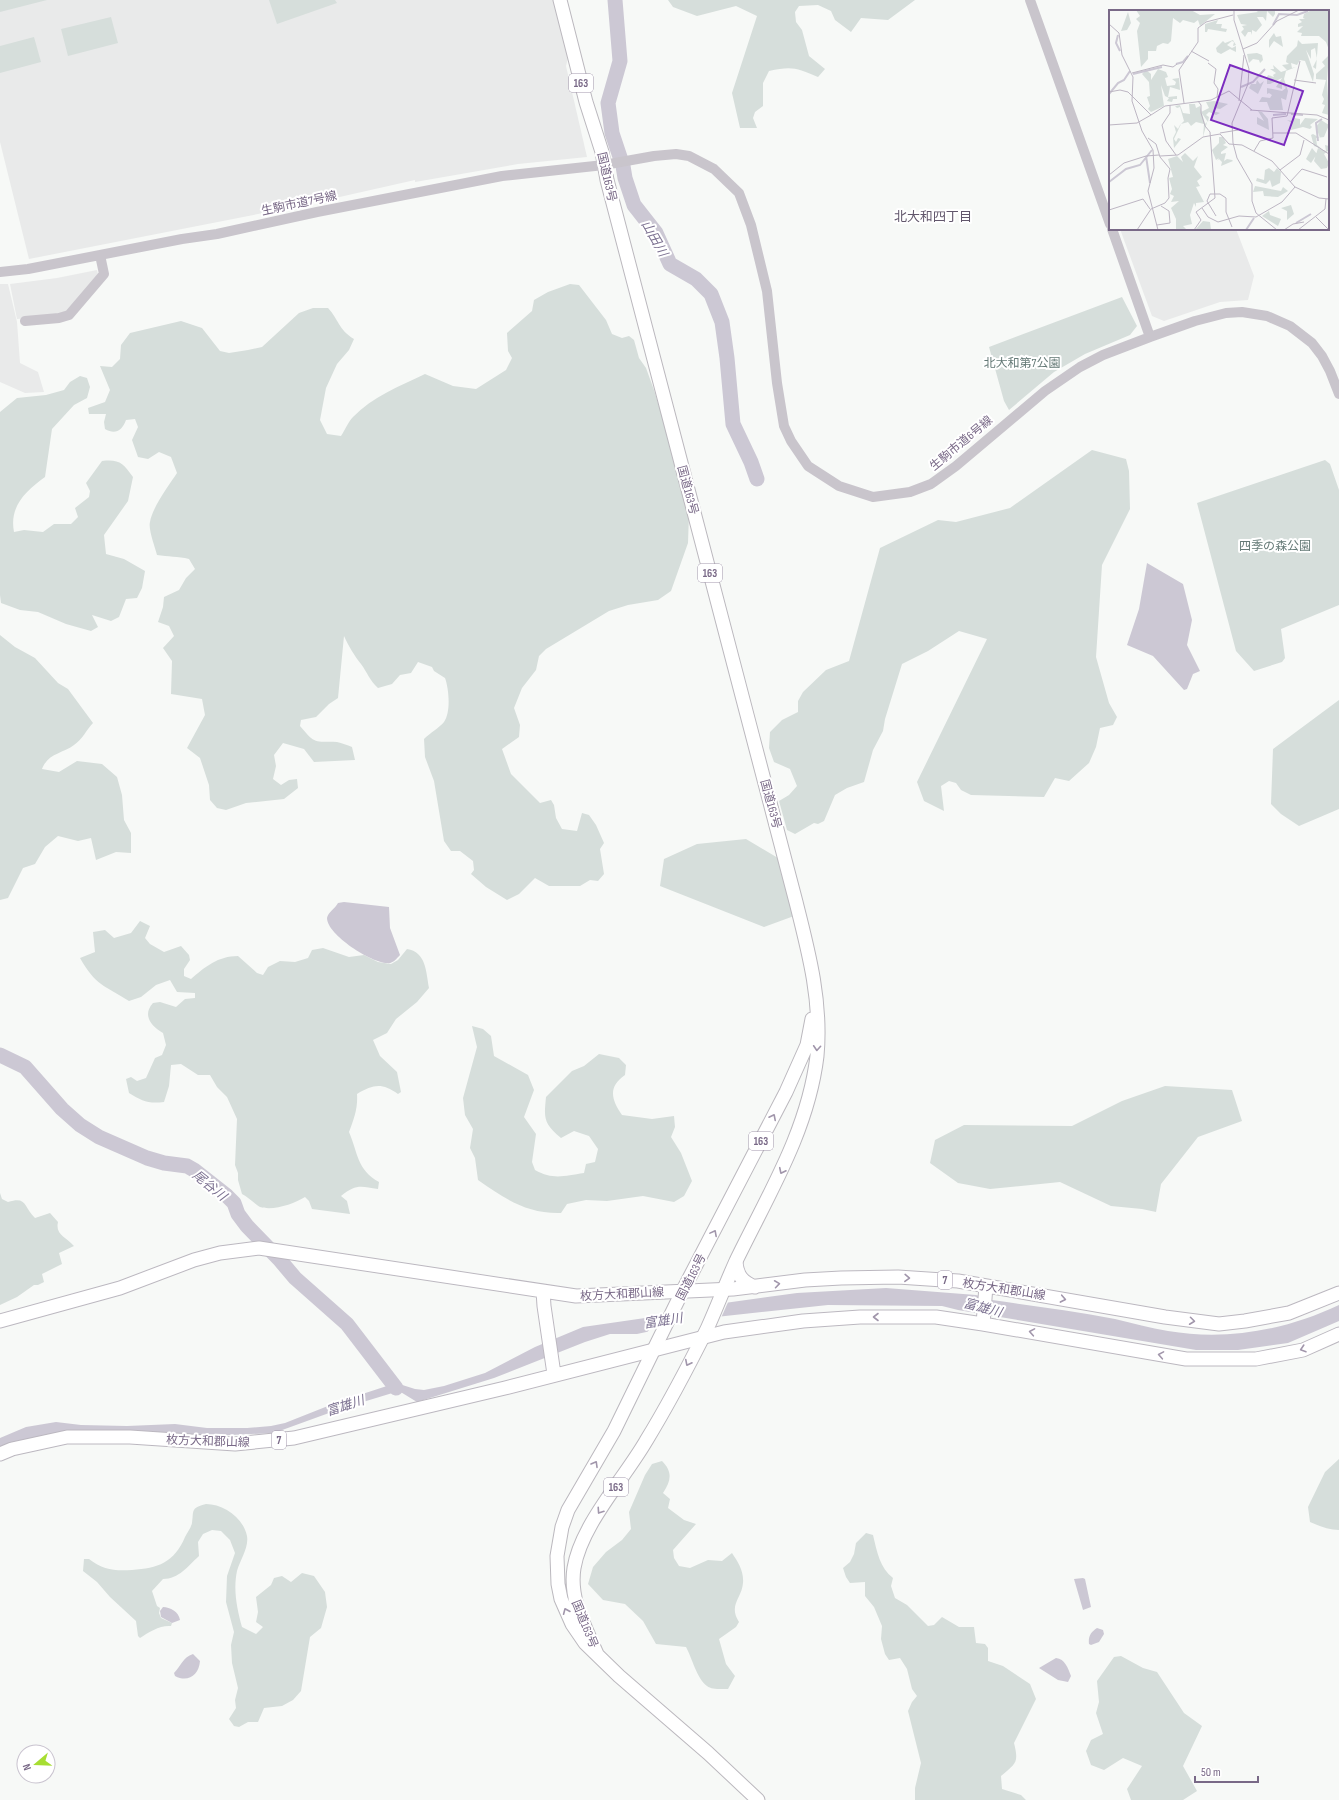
<svg xmlns="http://www.w3.org/2000/svg" width="1339" height="1800" viewBox="0 0 1339 1800" font-family="'Sofia Sans Condensed','Noto Sans JP',sans-serif">
	<style>
		.built { fill: #e9eaea }
		.green { fill: #d6dedb }
		.water { fill: #ccc8d4 }
		.pier { fill: #f7f9f7 }
		.lines { fill: none; stroke-linecap: round; stroke-linejoin: round }
		.river { stroke: #ccc8d4; stroke-width: 15 }
		.primary-casing { stroke: #bcb8c0; stroke-width: 15 }
		.trunk-casing { stroke: #bbb8be; stroke-width: 15 }
		.tertiary { stroke: #c9c5cc; stroke-width: 10 }
		.primary { stroke: #fff; stroke-width: 13 }
		.trunk { stroke: #fff; stroke-width: 13 }
		.oneway { stroke: #a196ab }
		.labels { text-anchor: middle; stroke-width: 4; stroke-linejoin: round; paint-order: stroke }
		.shield { fill: #fff; stroke: #a196ab; stroke-width: 1 }
		.shield-label { font-size: 11px; font-weight: bold; fill: #796987 }
		.street-label { font-size: 12px; fill: #796987; stroke: #fff }
		.park-label { font-size: 12px; fill: #647976; stroke: #fff }
		.neighbourhood-label { font-size: 13px; fill: #62576c; stroke: #fff }
		.water-label { font-size: 13px; font-style: italic; fill: #7b7090; stroke: #fff }
		.inset-river { fill: none; stroke: #ccc8d4; stroke-width: 2 }
		.inset-road { fill: none; stroke: #bdb6c3; stroke-width: 1 }
		.view { fill: #7b2cbf; fill-opacity: 0.15; stroke: #7b2cbf; stroke-width: 2 }
		.inset-edge { fill: none; stroke: #796987; stroke-width: 2 }
	</style>
	<rect width="100%" height="100%" fill="#f7f9f7"/>
	<!-- built -->
	<path class="built" d="M0,0H553L568,58L566,66L587,157L518,164L415,182V180L304,205L29,259L0,142Z
		M1120,229H1236L1254,276L1248,300L1220,302L1164,321L1152,316Z
		M97,270L98,274L67,312L53,316L17,319L10,284L57,278Z
		M0,284H8L17,322L20,363L38,372L44,392L25,393L0,382Z"/>
	<!-- green -->
	<path class="green" d="M0,0H47L0,12Z
		M269,0H335L337,3L277,24Z
		M668,0H915L888,20L861,18L851,32L835,20L831,11L818,5L799,6L795,12L796,22L802,30L809,56L825,69L818,77C797,68 792,66 769,71L763,83V106L755,112L753,118L757,128H740L732,93L757,16L736,6L697,16L673,7Z
		M111,17L118,43L68,56L61,29Z
		M34,37L41,62L0,73V46Z
		M570,284L579,285L606,320L612,334L622,338L629,336L634,340L639,358L646,368L654,390L673,452L689,514L688,543L671,591L658,600L628,605L609,611L546,649L539,656L536,670L522,688L514,708L520,725L519,737L502,749L511,774L540,803L551,800L554,805L556,818L562,829L577,831L582,813L589,815L596,825L604,843L600,849L604,874L598,881L590,880L580,886H549L535,878L519,894L507,900L486,887L471,874L474,870L473,861L460,851H451L444,841L434,781L425,757L424,739C430,733 439,728 444,722C451,712 449,689 445,678L434,671L432,667L418,662L411,673L400,675L392,684L378,688C370,681 367,672 361,664C354,655 349,647 344,636L338,698L329,704L316,717L301,720L300,726C316,745 314,741 337,742C342,743 347,745 352,747L355,760L314,762L304,749L283,743L274,755L276,766L273,779L281,785L289,780L297,779L298,788L284,799L246,803L226,810L217,808L210,800L209,785L200,758L187,748L205,715L202,699L171,694L172,661L163,648L174,636L169,626L158,622L163,607L164,597L179,590L186,578L195,569L189,559C178,556 168,557 157,555C155,547 148,529 150,522C152,508 169,485 177,473L171,457L159,452L148,459L138,457L132,440L138,427L135,419L126,420C122,431 115,435 105,429L104,422L106,414H89L88,408L105,402L110,390L100,366L112,367L120,359L121,345L130,333L181,321L202,328L220,351L229,353L248,350L262,347L299,313L313,308H328C339,320 338,329 354,339L349,350L337,364L326,388L320,420L327,434L341,436C345,430 348,422 353,417C372,397 400,386 425,374L453,386L476,389L506,370L512,358L508,351L507,333L532,311L534,300L548,292Z
		M1122,297L1137,326L1130,335L1085,354L1054,372L1009,410L1004,401L989,347Z
		M80,376L87,378L90,387L87,398L74,405L52,429L45,477C26,491 9,506 14,532L24,530L43,532L54,524H71L78,517L75,508L89,497L90,491L86,483L102,461C119,459 123,463 133,477L128,501L104,535L106,554L124,559L145,571L142,588L137,598L126,599L119,617L111,621L92,615L98,627L91,631L66,624L38,612L20,610L1,603L0,595V412L17,398L46,395L64,390L70,382Z
		M1092,450L1126,459L1129,471L1130,509L1102,565L1096,657L1109,703L1117,717L1113,725L1100,728L1096,747L1089,763L1069,781L1055,778L1044,797L971,795L961,790L956,783L949,781L941,786L944,811L924,801L917,782L987,639L959,631L928,651L902,664L885,719L883,731L873,750L864,782L847,788L835,795L824,821L818,824L814,823L795,834L787,830L779,801L789,795L797,786L790,769L774,762L769,748L770,732L782,720L798,712V701L803,692L826,670L849,661L880,548L938,520L956,522L1010,508Z
		M1325,460L1330,464L1339,490V605L1281,629L1285,658L1282,662L1254,671L1236,651L1197,503Z
		M0,635L15,647L35,658L58,683L68,689L93,723C87,729 82,740 74,745C62,754 48,753 42,769L59,772L77,761L102,764L117,777L122,795L124,820L131,833V853L116,852L96,860L91,838L78,841L58,836L45,847L35,864L23,868L8,898L0,900Z
		M1339,700V809L1299,826L1281,814L1271,804L1273,749Z
		M746,839L783,861L794,916L764,927L660,886L664,859L697,844Z
		M140,921L150,926L145,938L150,944L164,952L181,946L189,955L190,960L184,969V976L191,979C205,967 218,956 238,956L257,973L263,975L268,967L280,961L295,962L308,958L312,950L323,948L349,957L364,955L378,962L391,964L398,960L407,949C426,952 426,971 429,988L417,1002L396,1019L387,1033L373,1040L380,1056L397,1072L401,1092L398,1094C382,1083 374,1084 357,1094C358,1108 354,1119 349,1132C358,1153 357,1170 379,1182L378,1189C360,1186 356,1184 341,1196L347,1201L350,1214L312,1209L309,1201L305,1197C294,1204 273,1211 260,1207C256,1205 248,1197 242,1194L238,1180V1173L235,1165L237,1119L227,1097L217,1087L210,1075H198L181,1064L171,1065L169,1086L164,1102C148,1104 142,1101 129,1093L126,1079L131,1077L137,1081L146,1078L155,1058L162,1055L166,1045L163,1033C151,1026 142,1015 153,1003L160,1002L176,1007L185,999L195,998V993L177,992L170,980L156,985L141,997L129,1001C104,985 96,986 80,958L95,952L93,932L105,930L114,938L131,933Z
		M472,1026L483,1029L491,1036L494,1056L528,1075L534,1090L524,1117L536,1134L532,1162L535,1170C553,1180 564,1176 584,1173L586,1164L595,1162L598,1149L589,1136L574,1131L561,1138C543,1123 544,1118 546,1097L572,1071L584,1066L599,1054L619,1058L626,1065L625,1075C608,1087 611,1099 622,1115L652,1119L674,1116L675,1127L671,1137L681,1153L692,1181L684,1196L674,1202L643,1196L607,1201L586,1200L567,1204L561,1213C527,1214 505,1199 478,1180L475,1158L470,1148L473,1129L465,1115L463,1098L477,1047Z
		M1165,1086L1232,1090L1242,1121L1198,1137L1161,1184L1156,1212L1142,1209L1111,1206L1060,1182L990,1189L958,1183L930,1163L935,1140L964,1125L1072,1126L1122,1101Z
		M0,1193L2,1199L8,1202C27,1196 23,1206 35,1218L50,1213L58,1222C55,1235 66,1237 74,1246L59,1253L62,1264L42,1274L44,1282L38,1285H34L17,1297L0,1305Z
		M1339,1459V1530C1329,1530 1319,1526 1310,1522L1308,1507L1325,1472Z
		M662,1461C673,1472 671,1481 663,1493L670,1499L668,1508L684,1520L696,1524L673,1550L674,1558L679,1566L690,1568L708,1560L722,1561L732,1553C738,1562 744,1571 743,1583C742,1598 728,1605 739,1622L736,1627L719,1639L726,1664L735,1676L728,1689C722,1689 712,1690 707,1686C697,1679 692,1658 686,1647L656,1644L643,1621L625,1604L603,1600L588,1584L593,1567L606,1552L622,1540L631,1529L629,1512L645,1475L652,1464Z
		M206,1504C223,1504 243,1517 247,1536C249,1548 240,1560 237,1571C233,1590 237,1609 242,1627L256,1634L263,1627L256,1622L258,1612L256,1597L271,1585L274,1578L282,1576L291,1582L302,1573L314,1576L325,1592L327,1607L321,1628L310,1637L301,1691L293,1700L282,1706L264,1708L258,1722H248L239,1727L234,1726L229,1719L236,1708L235,1700L238,1688L232,1663L231,1645L234,1632L226,1602L227,1576L235,1553L230,1540L221,1531L212,1530L203,1534L198,1542L199,1556C188,1566 179,1579 163,1579L152,1591L157,1606L160,1608L159,1613L161,1618L172,1623L171,1626C160,1625 149,1632 140,1638L138,1636L136,1621L110,1597L97,1582L83,1571L84,1559H89C103,1570 114,1571 132,1570C158,1568 174,1563 185,1537C187,1533 191,1528 192,1523C194,1511 190,1508 206,1504Z
		M866,1533L873,1535C877,1552 880,1568 893,1578L891,1586L895,1598L907,1605L928,1626L934,1625L942,1617L959,1627H974L976,1643L985,1644L988,1648V1661L1003,1666L1030,1684L1036,1699L1014,1743C1019,1763 1016,1763 1001,1776L1002,1789L1021,1795L1026,1800H915V1788L921,1763L908,1711L912,1702L917,1696L912,1689L907,1669L900,1658L889,1660L885,1654L881,1639L882,1626L874,1607L865,1596V1582L850,1583L846,1577L843,1568L850,1562L854,1554L856,1543Z
		M1121,1656L1143,1668L1157,1672L1184,1713L1202,1726L1183,1766L1197,1791L1183,1800H1131L1127,1789L1142,1766L1123,1758L1104,1770L1091,1765L1086,1751L1091,1740L1103,1734L1096,1713L1099,1702L1097,1681L1114,1657Z"/>
	<!-- water -->
	<path class="water" d="M1147,563L1183,584L1192,620L1187,645L1200,671L1193,674L1187,689L1184,690L1153,656L1127,645L1139,609Z
		M344,902L389,907L390,928L400,955C396,959 393,964 387,963C372,963 327,935 327,918C328,912 335,909 338,903Z
		M886,1288L976,1295L992,1300C1033,1306 1074,1311 1115,1319C1133,1323 1150,1328 1168,1331C1227,1341 1286,1330 1339,1305V1321L1288,1343L1238,1350H1196L958,1310L942,1306L828,1305L716,1317L637,1334H610L585,1342L494,1378L417,1402L399,1391L340,1409L274,1433L211,1436L87,1431L26,1440L0,1447V1438L26,1427L56,1422L81,1425L127,1426L175,1424L207,1428H247L271,1426L285,1423L338,1402L396,1383L415,1389L424,1390L444,1386L485,1373L535,1347L583,1327L645,1318L696,1307L797,1293Z
		M1083,1578L1085,1579L1091,1607L1083,1610L1074,1579Z
		M163,1607C170,1607 179,1612 180,1620L172,1623L161,1617L160,1611Z
		M1097,1628L1103,1630L1104,1634L1099,1642L1091,1645L1089,1644C1088,1636 1091,1632 1097,1628Z
		M193,1654L200,1661C199,1675 188,1683 175,1676L174,1673C181,1666 183,1657 193,1654Z
		M1056,1658C1065,1659 1068,1668 1071,1676L1068,1682L1058,1680L1039,1668Z"/>
	<!-- pier -->
	<path class="pier" d="M729,1300L721,1318L646,1335L658,1313L696,1305Z"/>
	<g class="lines">
		<!-- river -->
		<path class="river" d="M615,0L620,61L608,103L612,133L623,166L625,178L634,205L656,233L670,264L696,279L711,294L722,322L727,358L733,424L751,462L757,479
			M0,1055L25,1067L62,1109L80,1125L99,1137L147,1158L164,1163L187,1166L194,1170L227,1196L234,1203L238,1214L247,1226L279,1259L295,1278L347,1324L396,1388"/>
		<!-- primary casing -->
		<g class="primary-casing">
			<path id="primary" d="M736,1262C737,1276 743,1282 755,1287
				M543,1291L544,1306L554,1374
				M0,1321L120,1288L194,1260L220,1253L259,1248L576,1296L733,1289L805,1280L841,1278L898,1277L958,1281L1165,1317L1219,1324L1245,1321L1289,1313L1339,1293
				M983,1324L986,1286
				M0,1454L12,1449L67,1437H130L235,1444L294,1438L505,1388L724,1332L803,1321L860,1317H936L983,1324L1186,1359H1256L1303,1350L1339,1334"/>
		</g>
		<!-- trunk casing -->
		<g class="trunk-casing">
			<path id="trunk" d="M560,0L586,102L602,152L607,180L796,902C809,953 822,1003 817,1056C808,1131 768,1195 736,1261C726,1283 717,1307 707,1329C688,1367 668,1405 646,1441C624,1479 581,1525 574,1568C569,1599 585,1626 597,1654
				M758,1800L708,1753L619,1676L585,1643L572,1624L561,1599L558,1584L557,1556L562,1527L568,1510L614,1431L682,1292L786,1092L807,1045L812,1019"/>
		</g>
		<!-- tertiary -->
		<path class="tertiary" d="M1030,0L1110,224
			M1112,229L1150,337
			M0,272L28,269L182,239L217,234L317,212L502,176L604,165L654,156L676,154L689,156L714,169L739,193L751,225L767,291L777,383L784,426L791,441L808,466L839,486L873,497L910,492L931,484L956,466L1045,391L1080,367L1103,355L1150,337L1195,321L1226,313L1242,312L1267,316L1290,326L1312,343L1322,356L1330,371L1339,394
			M25,321L59,318L69,315L104,274L100,255"/>
		<!-- primary -->
		<use href="#primary" class="primary"/>
		<!-- trunk -->
		<use href="#trunk" class="trunk"/>
	</g>
	<!-- one-way arrows -->
	<defs><path id="oneway-chevron" d="M-2-3.5L2.5 0L-2 3.5" fill="none" stroke-width="1.6" stroke-linecap="round" stroke-linejoin="round"/></defs>
	<g class="oneway">
		<use href="#oneway-chevron" transform="translate(817 1048) rotate(94)"/>
		<use href="#oneway-chevron" transform="translate(773 1117) rotate(-63)"/>
		<use href="#oneway-chevron" transform="translate(782 1171) rotate(116)"/>
		<use href="#oneway-chevron" transform="translate(714 1233) rotate(-62)"/>
		<use href="#oneway-chevron" transform="translate(907 1278) rotate(2)"/>
		<use href="#oneway-chevron" transform="translate(777 1284) rotate(-8)"/>
		<use href="#oneway-chevron" transform="translate(1063 1299) rotate(11)"/>
		<use href="#oneway-chevron" transform="translate(876 1317) rotate(180)"/>
		<use href="#oneway-chevron" transform="translate(1192 1321) rotate(7)"/>
		<use href="#oneway-chevron" transform="translate(1032 1332) rotate(-170)"/>
		<use href="#oneway-chevron" transform="translate(1303 1349) rotate(162)"/>
		<use href="#oneway-chevron" transform="translate(1161 1355) rotate(-170)"/>
		<use href="#oneway-chevron" transform="translate(688 1363) rotate(117)"/>
		<use href="#oneway-chevron" transform="translate(595 1464) rotate(-60)"/>
		<use href="#oneway-chevron" transform="translate(600 1511) rotate(124)"/>
		<use href="#oneway-chevron" transform="translate(566 1611) rotate(-113)"/>
	</g>
	<g class="labels">
		<!-- shield labels -->
		<g class="shield">
			<rect x="569" y="74" width="24" height="18" rx="3"/>
			<rect x="698" y="564" width="24" height="18" rx="3"/>
			<rect x="749" y="1132" width="24" height="18" rx="3"/>
			<rect x="938" y="1271" width="14" height="18" rx="3"/>
			<rect x="272" y="1431" width="14" height="18" rx="3"/>
			<rect x="604" y="1478" width="24" height="18" rx="3"/>
		</g>
		<g class="shield-label">
			<text x="581" y="87">163</text>
			<text x="710" y="577">163</text>
			<text x="761" y="1145">163</text>
			<text x="945" y="1284">7</text>
			<text x="279" y="1444">7</text>
			<text x="616" y="1491">163</text>
		</g>
		<!-- street labels -->
		<g class="street-label">
			<text transform="translate(607 177) rotate(77)" y="4">国道163号</text>
			<text transform="translate(299 203) rotate(-12)" y="4">生駒市道7号線</text>
			<text transform="translate(961 443) rotate(-40)" y="4">生駒市道6号線</text>
			<text transform="translate(688 490) rotate(75)" y="4">国道163号</text>
			<text transform="translate(771 804) rotate(75)" y="4">国道163号</text>
			<text transform="translate(691 1277) rotate(-63)" y="4">国道163号</text>
			<text transform="translate(1004 1289) rotate(9)" y="4">枚方大和郡山線</text>
			<text transform="translate(622 1294) rotate(-3)" y="4">枚方大和郡山線</text>
			<text transform="translate(208 1441) rotate(2)" y="4">枚方大和郡山線</text>
			<text transform="translate(585 1624) rotate(68)" y="4">国道163号</text>
		</g>
		<!-- park labels -->
		<g class="park-label">
			<text x="1022" y="367">北大和第7公園</text>
			<text x="1275" y="550">四季の森公園</text>
		</g>
		<!-- neighbourhood labels -->
		<g class="neighbourhood-label">
			<text x="933" y="221">北大和四丁目</text>
		</g>
		<!-- water labels -->
		<g class="water-label">
			<text transform="translate(655 238) rotate(60)" y="5">山田川</text>
			<text transform="translate(210 1185) rotate(39)" y="5">尾谷川</text>
			<text transform="translate(983 1307) rotate(15)" y="5">富雄川</text>
			<text transform="translate(663 1320) rotate(-9)" y="5">富雄川</text>
			<text transform="translate(345 1405) rotate(-18)" y="5">富雄川</text>
		</g>
	</g>
	<!-- overview -->
	<g transform="translate(1109 10)">
		<rect width="220" height="220" fill="#f7f9f7"/>
		<path d="M27,0H82L91,5L106,4L91,16L89,10L85,13L74,10L71,13L64,8L62,31L59,34L54,33L48,36L47,41H39V49L32,57L28,21L31,13L27,9L31,6ZM146,0H166V4L164,7L158,1L157,11L154,7H148L153,15L147,22L143,20V25L142,22H139L136,27L132,22L135,19L133,16L138,15L132,14L128,5L149,2ZM220,0V40L217,32L210,26H192L193,23L188,22L194,16L189,17V14L193,12L190,9H196L194,8L195,4L201,1ZM19,2L22,13L18,20L12,21ZM109,10L107,14H113L112,18L118,19L117,22L99,19L98,22H96V14ZM165,23L167,27L172,26L174,37L165,31L160,38V30ZM124,30L127,35L124,36L125,32L123,31L118,35L123,38L127,36V42L121,39L112,44L108,42L107,38L114,31L116,33ZM189,30L193,34L209,33L207,59L204,57L208,49L206,38L202,40V49L197,40L205,64L204,72L196,51L191,50L188,55L182,53L183,58L187,57L177,61L175,69L179,81L177,90L172,88L174,100H161L158,92H150L153,87L161,88L163,85L160,83L158,84V78L173,81L177,78L173,74V79L167,77L173,68L161,74H158V67L159,65L165,67L164,65L167,63L161,59H165L164,55L172,62L178,60L173,55L180,54L177,52L178,46L188,36ZM148,43L153,45L154,50L151,53L150,50L144,49L140,53L138,44ZM220,45L218,70L220,105L213,103L216,95L213,94L215,89L213,85L217,70L207,69V64L216,56L213,52ZM49,59L57,62L59,67L56,68L58,76L66,75L67,72L63,69L70,68L71,80L61,77L59,87L68,86V89H64L63,92L58,91L60,88L56,86L52,75L55,96L42,102L39,99L41,96L38,87L41,86L40,72L33,64L37,60L42,64V70ZM148,70L151,74L155,71L149,84L140,78L142,74H147ZM105,91L119,94L111,99L105,98L104,101L111,103L107,105L100,102L97,105L100,107L99,112L92,102L100,98L97,92ZM80,94H86L87,98L91,96L96,114L98,112L94,127L95,114L87,112L82,116L79,112L72,114L65,129L67,132L69,128L72,129L65,138L64,128L67,122L65,115L69,119L71,115L75,111L71,97L68,98L66,96L71,95L74,103L81,104ZM149,101L153,102L159,109L160,120L148,114V107L155,111ZM185,108L191,109V115L196,108L209,109L201,115L203,117L201,119L194,117L182,120L183,113L178,110L183,111ZM212,110L220,115L215,127L207,128L208,135L213,139L205,136L202,125L204,124L211,128L207,117ZM110,127H114L117,133L114,135L119,137L112,142V144L117,143L115,151L118,149L123,150L124,151L112,156L113,152L110,149L108,151L110,148L107,150L103,140L110,133ZM216,135L220,136V140L215,144L220,153L218,158L212,159L205,151L209,138L217,141ZM203,138L208,144L202,153L197,149ZM76,143L84,151L89,146L85,157L93,167L88,171L91,176L87,177L95,192L87,193V197L85,193L81,205L83,214L74,216L78,220H67V209L62,198L70,191L62,192L65,186L61,184L63,179L60,168L64,167L59,149L68,146L74,152L72,147ZM160,158L165,162L168,158L172,162L171,173L163,177L161,170L157,174L147,171L148,168L155,170L156,160ZM146,176L172,181L174,177L179,181L169,187L155,186L154,181L144,182ZM182,195L185,204L178,210V201L172,198ZM160,201L161,205L172,209L169,216L153,206ZM94,211L101,212L102,220H86Z" fill="#d6dedb"/>
		<path class="inset-river" d="M164,15L170,4L188,5L199,1M9,25L7,33L11,41M67,54L74,52L79,46M24,64L53,57M132,77L144,72L156,59M0,84L9,73L15,70L21,61M182,104L194,105M164,105L177,104M209,131L207,113L213,109M37,146L41,173M0,172L17,159L31,155L43,140M187,213L202,204M137,220L145,208"/>
		<path class="inset-road" d="M125,0V10L140,59L139,74L123,113L124,133L128,148L143,174V191L147,203L168,220M0,14L10,23L13,45L24,67L23,91L33,121L44,140L45,158L39,181L49,220M134,39L148,33L168,11L190,0M82,41L100,51M99,53L107,59L105,73L109,79L108,87M23,63L54,55L64,57L68,54M185,70L207,73M0,82L11,80L19,82L42,105L56,96L102,90L120,81L143,100M130,91L135,45M75,93L70,60L89,32V18L97,12L124,5M61,95V103L53,115L57,131L67,145M141,100L208,105L220,110M0,115L28,113L42,105M111,123L129,120M164,123H187L220,144M39,128L47,134L51,147L61,159L59,168L60,188L56,193L42,199M145,141L151,131L164,128L163,108L178,106L191,51M51,146L69,145L94,127L111,124L120,134L133,135L163,151L186,177L210,188L220,189M171,160L191,145L195,130M0,165L15,153L37,146L50,145M181,172L193,159L218,167M93,198L99,207L109,212L130,206L147,207L173,192L186,177M0,200L34,189L41,199M107,206L98,191L101,184H111L117,188V202L123,217M207,207L219,219M48,215L61,213L60,201L52,196M28,220L42,199M85,220L92,210L87,202L106,188L101,122L96,116L92,103V95L89,91M175,220L184,214L195,212M189,220L216,199L217,189"/>
		<path class="view" d="M121,55L194,81L175,135L102,110Z"/>
		<rect width="220" height="220" class="inset-edge"/>
	</g>
	<!-- north arrow -->
	<g transform="translate(36 1764) rotate(251)"><circle r="19" fill="#ffffff" stroke="#c9c3cf"/>
	<path d="M0-3L7 15L0 10L-7 15Z" fill="#a7de32"/>
	<text y="-6" font-size="11" font-weight="bold" text-anchor="middle" fill="#796987">N</text>
	</g>
	<!-- scale -->
	<path d="M1195 1776v6h63v-6" fill="none" stroke="#796987" stroke-width="2"/>
	<text x="1201" y="1776" font-size="12" fill="#796987" stroke="#ffffff" stroke-width="3" paint-order="stroke">50 m</text>
</svg>
